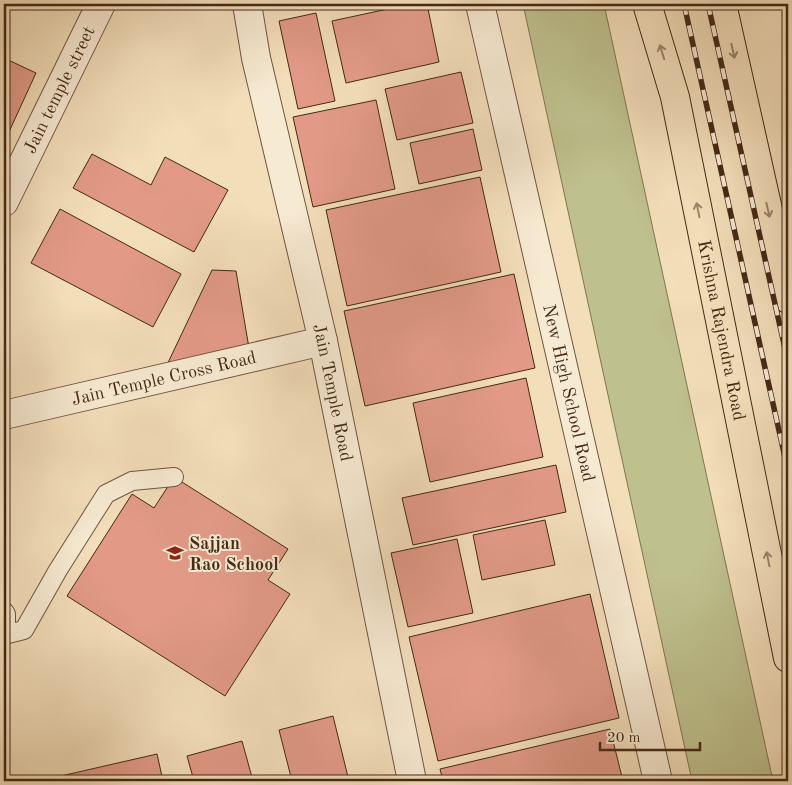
<svg xmlns="http://www.w3.org/2000/svg" width="792" height="785" viewBox="0 0 792 785" font-family="'Old Standard TT',serif">
	<style>
		.green { fill: #bec08d; stroke: #817452 }
		.building { fill: #e29a87; stroke: #442916 }
		.lines { fill: none; stroke-linecap: round; stroke-linejoin: round }
		.service-casing { stroke: #70563f; stroke-width: 20 }
		.minor-casing { stroke: #70563f; stroke-width: 30 }
		.primary-casing { stroke: #442916; stroke-width: 30 }
		.service { stroke: #f7ead2; stroke-width: 18 }
		.minor { stroke: #f7ead2; stroke-width: 28 }
		.primary { stroke: #f3deba; stroke-width: 28 }
		.rail-casing { stroke: #442916; stroke-width: 5.5 }
		.rail { stroke: #f7ead2; stroke-width: 4; stroke-dasharray: 11; stroke-linecap: butt }
		.oneway { stroke: #9c8468 }
		.labels { text-anchor: middle; stroke-width: 4; stroke-linejoin: round; paint-order: stroke }
		.street-label { font-size: 18px; fill: #442916; stroke: #f7ead2 }
		.poi-label { font-size: 18px; font-weight: bold; fill: #442916; stroke: #f7ead2; text-anchor: start }
	</style>
	<rect width="100%" height="100%" fill="#f3deba"/>
	<filter id="stains"><feTurbulence type="fractalNoise" baseFrequency=".004" numOctaves="4"/><feColorMatrix values="0 0 0 0 .2 0 0 0 0 .09 0 0 0 0 .02 0 0 0 .5 -.17"/></filter>
	<radialGradient id="worn" r=".72"><stop offset=".6" stop-color="#630" stop-opacity="0"/><stop offset="1" stop-color="#630" stop-opacity=".3"/></radialGradient>
	<!-- green -->
	<path class="green" d="M523,4H604L773,781H692Z"/>
	<!-- building -->
	<path class="building" d="M283,4H303L284,8Z
		M411,4H427L439,62L346,83L332,21Z
		M316,13L335,101L298,109L279,21Z
		M4,58L36,73L8,134L4,132Z
		M461,72L473,123L397,140L385,89Z
		M376,100L395,189L313,207L293,117Z
		M473,129L482,170L419,184L410,143Z
		M92,154L151,185L165,157L228,190L194,252L73,188Z
		M480,177L501,272L347,306L326,210Z
		M60,209L181,274L153,327L31,263Z
		M212,270L236,271L250,354L165,369Z
		M514,274L535,368L365,406L344,311Z
		M526,378L543,457L430,482L413,403Z
		M556,465L566,512L413,545L402,498Z
		M174,477L288,549L268,580L290,594L225,696L67,596L132,494L154,508Z
		M545,520L555,565L482,580L473,535Z
		M457,539L473,613L408,627L391,553Z
		M590,594L619,718L438,761L409,637Z
		M333,716L349,781H292L279,730Z
		M610,729L623,781H443L440,769Z
		M242,741L253,781H194L187,756Z
		M157,754L163,781H39Z"/>
	<g class="lines">
		<!-- service casing -->
		<g class="service-casing">
			<path id="service" d="M4,611L6,614V635
				M4,635L24,630L58,570L106,494L132,481L174,477"/>
		</g>
		<!-- minor casing -->
		<g class="minor-casing">
			<g id="minor">
				<path id="s1" d="M247,4L256,58L323,341L412,781"/>
				<path id="s2" d="M480,4L658,781"/>
				<path id="s3" d="M4,202L101,4"/>
				<path id="s4" d="M4,415L323,341"/>
			</g>
		</g>
		<!-- primary casing -->
		<g class="primary-casing">
			<g id="primary">
				<path id="s5" d="M647,4L675,97L788,658"/>
				<path d="M722,4L788,299"/>
			</g>
		</g>
		<!-- service -->
		<use href="#service" class="service"/>
		<!-- minor -->
		<use href="#minor" class="minor"/>
		<!-- primary -->
		<use href="#primary" class="primary"/>
		<!-- rail casing -->
		<g class="rail-casing">
			<path id="rail" d="M684,4L788,471
				M708,4L788,362"/>
		</g>
		<!-- rail -->
		<use href="#rail" class="rail"/>
	</g>
	<!-- one-way arrows -->
	<defs><path id="oneway-shaft" d="M-6 0H5M1.5-3L5.5 0L1.5 3" fill="none" stroke-width="1.6" stroke-linecap="round" stroke-linejoin="round" transform="scale(1.25)"/></defs>
	<g class="oneway">
		<use href="#oneway-shaft" transform="translate(733 51) rotate(77)"/>
		<use href="#oneway-shaft" transform="translate(662 52) rotate(-107)"/>
		<use href="#oneway-shaft" transform="translate(698 210) rotate(-101)"/>
		<use href="#oneway-shaft" transform="translate(768 210) rotate(77)"/>
		<use href="#oneway-shaft" transform="translate(768 559) rotate(-101)"/>
	</g>
	<!-- icons -->
	<defs>
		<g id="school-bare" transform="scale(1.35)"><path d="M0-5L7-2L0 1L-7-2ZM-4 1L0 2.5L4 1V4Q0 6-4 4Z" fill="#8f2418" stroke="#f7ead2" stroke-width="2.5" paint-order="stroke"/></g>
	</defs>
	<g fill-rule="evenodd">
		<use href="#school-bare" x="175" y="553"/>
	</g>
	<g class="labels">
		<!-- street labels -->
		<g class="street-label">
			<text dy="6" stroke="none"><textPath href="#s3" startOffset="125">Jain temple street</textPath></text>
			<text dy="6" stroke="none"><textPath href="#s5" startOffset="335">Krishna Rajendra Road</textPath></text>
			<text dy="6" stroke="none"><textPath href="#s4" startOffset="164">Jain Temple Cross Road</textPath></text>
			<text dy="6" stroke="none"><textPath href="#s1" startOffset="398">Jain Temple Road</textPath></text>
			<text dy="6" stroke="none"><textPath href="#s2" startOffset="399">New High School Road</textPath></text>
		</g>
		<!-- poi labels -->
		<g class="poi-label">
			<text x="189" y="549">Sajjan<tspan x="189" dy="21">Rao School</tspan></text>
		</g>
	</g>
	<!-- margin -->
	<rect width="792" height="785" fill="none" stroke="#f3deba" stroke-width="20"/>
	<rect x="5" y="5" width="782" height="775" fill="none" stroke="#442916" stroke-width="2.5"/>
	<rect x="10" y="10" width="772" height="765" fill="none" stroke="#442916"/>
	<!-- scale -->
	<path d="M600 742v8h100v-8" fill="none" stroke="#442916" stroke-width="2.5"/>
	<text x="607" y="742" font-size="15" fill="#442916" stroke="#f7ead2" stroke-width="4" paint-order="stroke">20 m</text>
	<rect width="100%" height="100%" filter="url(#stains)"/>
	<rect width="100%" height="100%" fill="url(#worn)"/>
</svg>
